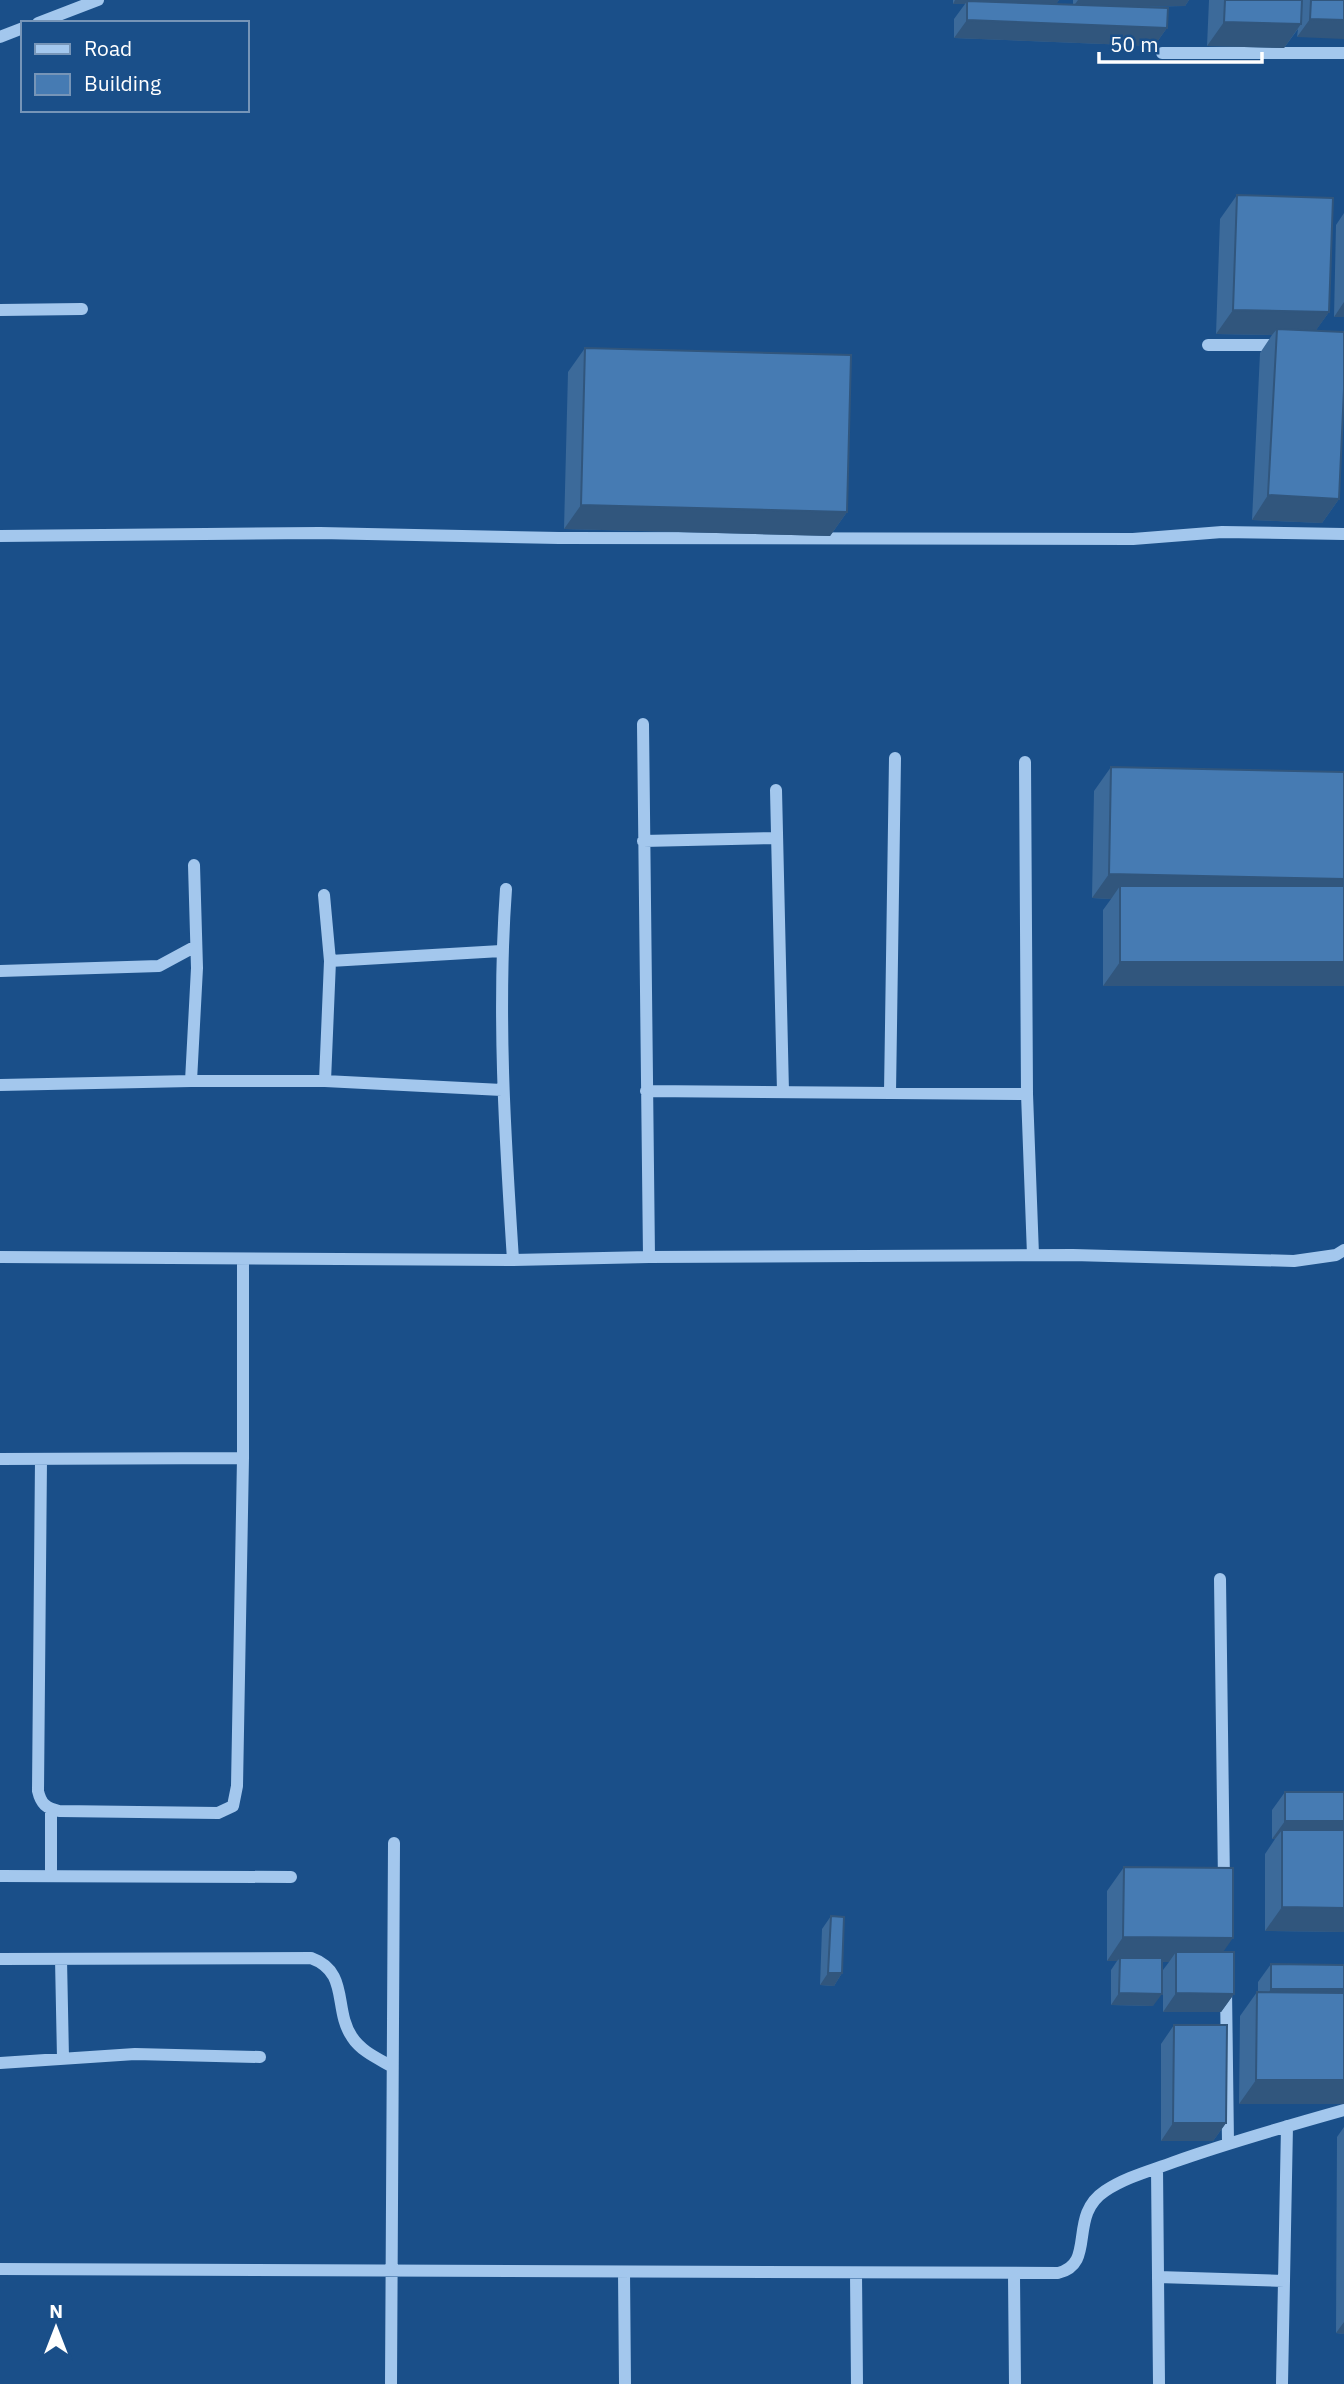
<svg xmlns="http://www.w3.org/2000/svg" width="1344" height="2384" viewBox="0 0 1344 2384" font-family="'IBM Plex Sans',sans-serif">
	<style>
		.lines { fill: none; stroke-linecap: round; stroke-linejoin: round }
		.minor { stroke: #a3c7ed; stroke-width: 12 }
		.wall { fill: #3c6a9a }
		.shaded-wall { fill: #31567d }
		.building { fill: #467bb3; stroke: #31567d; stroke-width: 2 }
	</style>
	<rect width="100%" height="100%" fill="#1a4f89"/>
	<g class="lines">
		<!-- minor -->
		<path class="minor" d="M38,23L98,0
			M0,37L23,28
			M1162,53H1344
			M0,310L82,309
			M1208,345H1282
			M0,536L320,533L559,538L1133,539L1222,532L1344,534
			M643,724L649,1257
			M1025,762L1027,1094L1033,1255
			M776,790L783,1092
			M643,841L777,838
			M506,889C497,1013 505,1136 513,1260
			M324,895L330,961L325,1081
			M330,961L501,951
			M0,971L159,966L196,946
			M191,1081L197,968L194,865
			M0,1085L191,1081H325L502,1090
			M646,1091L1027,1094
			M890,1093L895,758
			M0,1257L513,1260L649,1257L1073,1255L1294,1261L1336,1255L1344,1250
			M0,1459L243,1458
			M41,1460L38,1791C41,1804 46,1808 59,1811L218,1813L233,1806L237,1786L243,1458V1260
			M1220,1579L1224,1883
			M51,1809V1876
			M0,1876L291,1877
			M0,1959L311,1958C350,1972 333,2009 352,2037C361,2051 377,2058 391,2066
			M61,1959L63,2058
			M1226,1989L1228,2143
			M0,2063L135,2054L260,2057
			M1157,2168L1159,2384
			M0,2269L1058,2273C1097,2264 1067,2216 1105,2191C1126,2177 1150,2171 1174,2162C1230,2142 1287,2126 1344,2110
			M624,2272L625,2384
			M856,2273L857,2384
			M1014,2275L1015,2384
			M1158,2277L1284,2281
			M391,2384L394,1843
			M1282,2384L1287,2126"/>
	</g>
	<!-- wall -->
	<path class="wall" d="M953,0H1059L1056,4H1073V0H1189L1185,6L1137,7L1167,28L1154,46L954,38V19L965,4H953Z
		M1209,0H1344L1297,37L1298,29L1284,48L1207,46Z
		M1237,195L1329,312L1316,330L1339,499L1322,523L1252,520L1260,353L1272,335L1216,334L1220,219Z
		M1344,213V317H1334L1336,225Z
		M585,348L847,512L830,536L564,529L568,372Z
		M1111,767L1344,986H1103V910L1111,899L1092,898L1094,791Z
		M1285,1792H1344V1932L1265,1931V1854L1275,1839H1272V1810Z
		M1124,1867L1223,1952L1234,1994L1221,2012H1163V1970L1169,1962H1162L1153,2006L1111,2005V1970L1117,1961H1107V1891Z
		M831,1916L842,1973L834,1986L820,1985L822,1929Z
		M1271,1964L1344,1965V2104H1239L1240,2016L1257,1992H1258V1982Z
		M1174,2025L1226,2123L1213,2141H1161V2044Z
		M1344,2127V2334L1336,2333L1337,2137Z"/>
	<!-- shaded-wall -->
	<path class="shaded-wall" d="M955,0H1059L1055,6L967,1L965,4H953Z
		M1078,0H1189L1185,6L1073,7Z
		M1310,19L1344,20V39L1297,37Z
		M967,20L1167,28L1154,46L954,38Z
		M1224,22L1301,24L1284,48L1207,46Z
		M1344,302V317H1334Z
		M1233,310L1329,312L1312,336L1277,329L1272,335L1216,334Z
		M1268,495L1339,499L1322,523L1252,520Z
		M581,505L847,512L830,536L564,529Z
		M1109,874L1344,879V903L1120,886L1111,899L1092,898Z
		M1120,962H1344V986H1103Z
		M1285,1821H1344V1840L1282,1830L1275,1839H1272Z
		M1282,1907L1344,1908V1932L1265,1931Z
		M1123,1937L1233,1938L1216,1962L1176,1952L1169,1962L1120,1961V1958L1117,1961H1107Z
		M828,1973H842L834,1986L820,1985Z
		M1271,1989H1344V2008L1258,2007Z
		M1119,1993L1162,1994L1153,2006L1111,2005Z
		M1176,1993L1234,1994L1221,2012H1163Z
		M1256,2080H1344V2104H1239Z
		M1173,2123H1226L1213,2141H1161Z
		M1344,2322V2334L1336,2333Z"/>
	<!-- building -->
	<path class="building" d="M1225,0H1302L1301,24L1224,22Z
		M1311,0H1344V20L1310,19Z
		M967,1L1168,8L1167,28L967,20Z
		M1237,195L1333,198L1329,312L1233,310Z
		M1277,329L1344,332V389L1339,499L1268,495Z
		M585,348L851,355L847,512L581,505Z
		M1111,767L1344,772V879L1109,874Z
		M1120,886H1344V962H1120Z
		M1285,1792H1344V1821H1285Z
		M1282,1830H1344V1908L1282,1907Z
		M1124,1867L1233,1868V1938L1123,1937Z
		M831,1916L844,1917L842,1973H828Z
		M1176,1952H1234V1994L1176,1993Z
		M1120,1958H1162V1994L1119,1993Z
		M1271,1964L1344,1965V1989H1271Z
		M1257,1992L1344,1993V2080H1256Z
		M1174,2025H1227L1226,2123H1173Z"/>
	<!-- legend -->
	<rect x="21" y="21" width="228" height="91" fill="#1a4f89" stroke="#7695b8" stroke-width="2"/>
	<rect x="35" y="44" width="35" height="10" fill="#a3c7ed" stroke="#7695b8" stroke-width="2"/>
	<text x="84" y="56" font-size="21" fill="#ffffff">Road</text>
	<rect x="35" y="74" width="35" height="21" fill="#467bb3" stroke="#7695b8" stroke-width="2"/>
	<text x="84" y="91" font-size="21" fill="#ffffff">Building</text>
	<!-- north arrow -->
	<g transform="translate(56 2328)" stroke="#1a4f89" stroke-width="5" paint-order="stroke">
	<path d="M0-5L12 26L0 18L-12 26Z" fill="#ffffff"/>
	<text y="-10" font-size="19" font-weight="bold" text-anchor="middle" fill="#ffffff">N</text>
	</g>
	<!-- scale -->
	<path d="M1099 52v10h163v-10" fill="none" stroke="#ffffff" stroke-width="3.5"/>
	<text x="1110" y="52" font-size="21" fill="#ffffff" stroke="#1a4f89" stroke-width="5" paint-order="stroke">50 m</text>
</svg>
